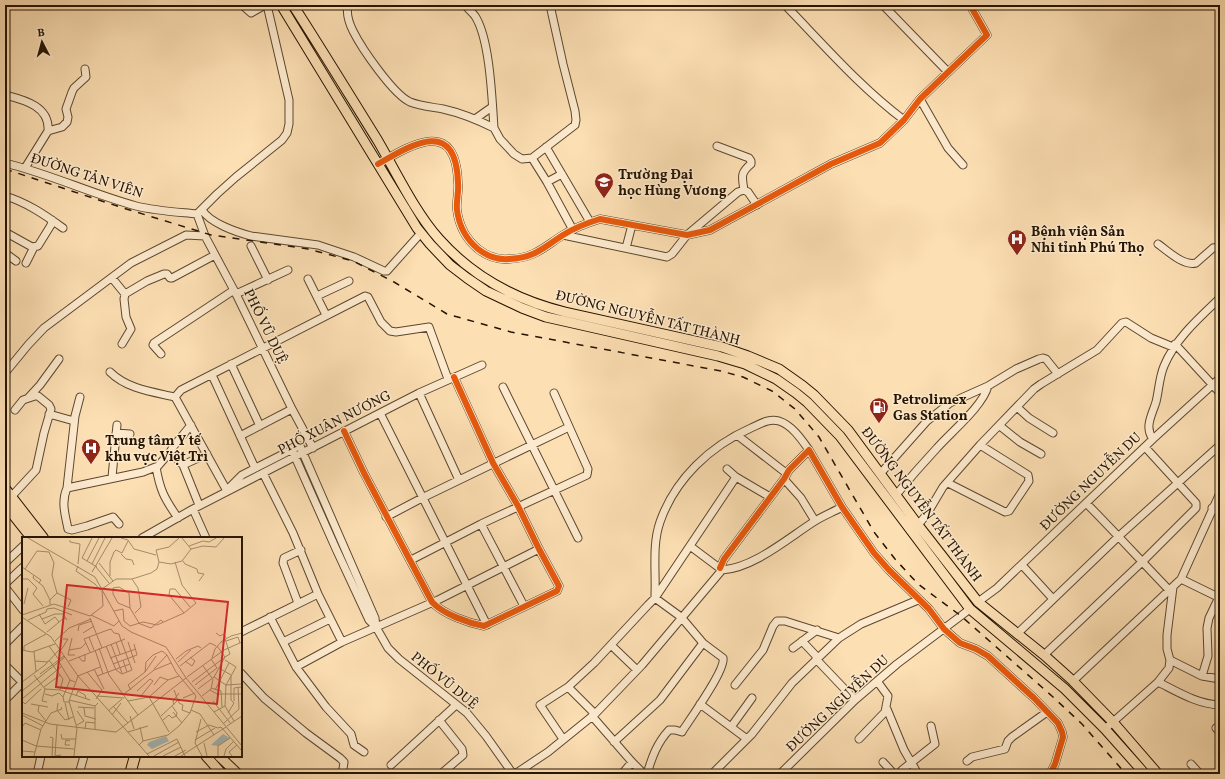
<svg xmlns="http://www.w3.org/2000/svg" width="1225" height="779" viewBox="0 0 1225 779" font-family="Vollkorn,serif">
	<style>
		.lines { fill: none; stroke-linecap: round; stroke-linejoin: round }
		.minor-casing { stroke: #5c472e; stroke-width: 9 }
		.major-casing { stroke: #261401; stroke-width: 11 }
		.highway-casing { stroke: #261401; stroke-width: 12 }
		.minor { stroke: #fdeace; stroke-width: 7 }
		.major { stroke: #fcdfb3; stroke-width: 9 }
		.highway { stroke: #fcdfb3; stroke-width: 10 }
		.rail { stroke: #261401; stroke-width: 1.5; stroke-dasharray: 7 7; stroke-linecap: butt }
		.cycleway-casing { stroke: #fdeace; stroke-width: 8 }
		.cycleway { stroke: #e8590c; stroke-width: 6 }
		.labels { text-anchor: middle; stroke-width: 3; stroke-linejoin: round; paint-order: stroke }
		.poi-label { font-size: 14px; font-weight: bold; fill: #261401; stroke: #fdeace; text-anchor: start }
		.street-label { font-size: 14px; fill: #261401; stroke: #fdeace }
		.inset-road { fill: none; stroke: #a68e6c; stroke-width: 1 }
		.view { fill: #d62828; fill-opacity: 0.15; stroke: #d62828; stroke-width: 2 }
		.inset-edge { fill: none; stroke: #261401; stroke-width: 2 }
	</style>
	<rect width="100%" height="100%" fill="#fcdfb3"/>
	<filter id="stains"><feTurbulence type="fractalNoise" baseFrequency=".005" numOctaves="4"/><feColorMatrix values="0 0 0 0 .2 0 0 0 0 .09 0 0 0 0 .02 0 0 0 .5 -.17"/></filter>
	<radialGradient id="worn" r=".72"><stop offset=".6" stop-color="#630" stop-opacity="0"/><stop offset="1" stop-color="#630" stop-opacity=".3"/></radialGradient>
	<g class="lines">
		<!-- minor casing -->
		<g class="minor-casing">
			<path id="minor" d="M242,5L251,13L265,5
				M348,5C346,14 349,23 353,31C362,49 393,94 410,102C420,106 432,107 443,109C461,113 478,120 494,128
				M465,5C468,9 472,12 475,16C490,39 492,99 494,128L500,139L514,154L522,159L532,158L575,125L576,120L575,111L563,64L550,5
				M785,5C823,44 860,87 904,120
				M883,5L948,72
				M5,95C24,100 50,106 48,131L25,168
				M920,99L948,148L963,165
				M475,119L492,107
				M48,131L62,127L67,122L68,117L66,109L72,92L74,88L86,77L85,69
				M717,146L749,158L751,161V164C740,173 742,177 744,190
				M546,147L590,222
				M532,158L547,182L573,230
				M5,163C50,174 92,194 136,206C156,211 177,212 197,214L217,194L236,177L282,140L287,133L289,124V100L267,5
				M378,164C414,143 456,118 458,183C459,192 456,201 457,210C459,226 466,239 478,249C487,256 498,260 509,259C535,258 544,247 563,235C574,228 587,223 600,219L687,235L710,230L831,164L880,143L904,120L920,99L987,35L970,5
				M547,182L562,174
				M5,196C26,202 45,215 63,228
				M202,210C210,223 236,232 251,236L318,245L354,257L384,271H387L421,233
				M197,214L205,236L236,294L292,409L313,448
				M5,232L32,247L33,249L26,263
				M563,235L667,257L672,254L687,235L738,192L744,190L748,192L757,205
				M1158,244C1168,251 1183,266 1196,263L1213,248L1220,247
				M251,246L268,280
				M32,247L38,246L51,225L52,220
				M626,248L632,225
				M5,253L16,261
				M112,278L125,294
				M308,279L326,315
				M236,294L288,270
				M317,296L349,281
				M122,344L131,329L126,317L124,299L125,294L147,281L164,274H167L170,278H172L215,255
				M1175,344L1220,393
				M161,354L153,345L154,343L234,290
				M231,364L260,426
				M110,372C127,389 153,392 175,397
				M5,373L28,345L44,328L131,263L186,235L205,236
				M212,375L255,468
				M503,387L578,538
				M419,393L459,480
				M80,397L75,416L67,488C61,502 65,514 68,529L72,530L87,526L113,517L119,524
				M28,398L40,385L59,359
				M1017,407L1029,418L1053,433
				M380,413L487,625
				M49,414L74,421
				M1000,426L1020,442L1041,454
				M344,431L364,473L432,602C443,614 468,623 484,626L557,591L559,586L539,549L518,506L493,463L454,377
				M116,433L130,434
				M737,435L786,473
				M240,436L292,409
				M1153,439C1144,427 1152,415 1156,402C1159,390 1159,378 1164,366C1175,339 1199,318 1220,298
				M300,446L375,618L376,627
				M292,450L336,549L369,620L376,627L388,648L399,659L467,713L486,736L513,774
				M170,452L183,465L199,505
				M183,465L207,454
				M156,467C160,490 164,498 178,518
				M263,473L293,533L318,594L342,642
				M880,474L927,421L950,403L988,386L1016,369L1039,359L1043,358L1046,359L1058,374
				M112,477L117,425
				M736,477L770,497
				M784,479L801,498L815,521
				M948,483L1005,512L1009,511L1029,481L1028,475L980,445
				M67,488L143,472L158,466L170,452L173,447L191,425
				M229,488L242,475L297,447
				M227,491L175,397L181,390L365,296L368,297L381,322L390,331L396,332L429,327L448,379
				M896,495C909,479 923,463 937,448C951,432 983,406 988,386
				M11,497L36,470L44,433L51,409L49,405L38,396H35L23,400L15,410
				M1086,503C1114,531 1141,561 1169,590
				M1212,508L1220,512
				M193,509L206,538
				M386,517L422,498L569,427
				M481,524L524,606
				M918,525L927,514L943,487L980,445L1034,389L1041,384L1097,350L1122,323L1126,322L1151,338L1173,347
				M142,538L193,509L380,413L419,393L482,365
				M690,546L722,570
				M411,560L481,524L587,475L588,469L554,393
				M5,563L23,546
				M1022,565L1053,599
				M720,568L724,559L784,479L789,470L809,450L842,507L874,553L889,570L929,609L944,629L960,643L976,649L988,656L1034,698L1058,723L1062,732L1063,737L1055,764L1050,774
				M1181,579L1220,598
				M5,584L23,567
				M5,587L23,610
				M978,602L997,588L1153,439L1220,378
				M298,603L283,563L284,558L301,550
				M270,617L296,667L326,707L351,734L354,745L364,752
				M241,632L318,594
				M1017,634L1119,536L1220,445
				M802,641L818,658
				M283,642L330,619
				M703,643L681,617L655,598V594C656,570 652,545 660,522C675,479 710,446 751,428C760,424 769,418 779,421C792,425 802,440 809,450
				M5,644L23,626
				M611,645L637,670
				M793,648L817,630
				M1044,655L1142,562L1196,508V503L1145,447
				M816,659L855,700
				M1170,660L1202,676L1220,679
				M5,665L23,683
				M296,667L342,642L438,600L539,549
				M241,673L264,698L306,733L340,758L344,762L343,769L341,774
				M1202,676L1208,656L1207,628L1209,618L1220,595
				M1073,681L1181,579L1220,493
				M1158,682C1178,692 1197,704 1220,705
				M735,685L763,650L773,626L777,621H785L839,638
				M568,687L595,714
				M5,700L23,682
				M700,704L747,739
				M887,709L904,750L918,774
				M592,716L632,762L644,774
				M439,720L462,749L463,755L441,774
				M731,727L752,698
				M1216,728L1220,732
				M1105,729L1158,682L1169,668L1170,660L1167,649V635L1173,587
				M563,739L540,705L568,687L594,663L648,605L655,598L736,477L727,469
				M859,739L885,712L888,696L877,681
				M614,742L660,700L703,643L723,658C726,669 691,718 683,730L682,732L675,730H669C657,743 652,757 647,774
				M967,761L972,757L1005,749L1008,741L1012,737L1047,712
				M883,762L894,774
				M1191,764L1200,774
				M391,765L456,705
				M37,774L41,756
				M79,774L84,756
				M515,774L548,752L595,714L642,665L722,570C754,568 788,538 815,521C823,516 833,512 842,507
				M622,774L632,762
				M712,774L752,734L792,683L839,638L861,624L918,600
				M780,774L855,700L897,664L970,609
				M899,774L902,770L935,744L931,726"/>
		</g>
		<!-- major casing -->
		<g class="major-casing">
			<path id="major" d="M281,5L417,228L430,244L450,265L467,278L486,291L522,308L546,317L577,324L718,356L745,364L776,379L796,393L807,402L840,436L970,609L1065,689L1105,729L1145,774
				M293,5C322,50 350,96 378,141C396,172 415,212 439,239C472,276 516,300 565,312L722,347L748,356L779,369L803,386L814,395L848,430L918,525L978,602L1044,655L1073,681L1113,722L1158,774
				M206,756L222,774
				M219,756L238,774"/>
		</g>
		<!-- highway casing -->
		<g class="highway-casing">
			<path id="highway" d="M5,489L43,538
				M5,504L32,538
				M130,774L135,756"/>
		</g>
		<!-- minor -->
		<use href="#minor" class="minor"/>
		<!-- major -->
		<use href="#major" class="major"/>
		<!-- highway -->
		<use href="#highway" class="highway"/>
		<!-- rail -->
		<path class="rail" d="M5,169L120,207L211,235L308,249L353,261L394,282L447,314L511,332L721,371L743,377L772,391L795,409L819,437L874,532L895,559L918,584L961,616L1053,697L1082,724L1126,774"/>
		<!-- cycleway casing -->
		<g class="cycleway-casing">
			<path id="cycleway" d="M378,164C414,143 456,118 458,183C459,192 456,201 457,210C459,226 466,239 478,249C487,256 498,260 509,259C535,258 544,247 563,235C574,228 587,223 600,219L687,235L710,230L831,164L880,143L904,120L920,99L987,35L970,5
				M344,431L364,473L432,602C443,614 468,623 484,626L557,591L559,586L539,549L518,506L493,463L454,377
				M720,568L724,559L784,479L789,470L809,450L842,507L874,553L889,570L929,609L944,629L960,643L976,649L988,656L1034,698L1058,723L1062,732L1063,737L1055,764L1050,774"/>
		</g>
		<!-- cycleway -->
		<use href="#cycleway" class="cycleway"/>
	</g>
	<!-- icons -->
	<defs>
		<g id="university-pin" transform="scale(1)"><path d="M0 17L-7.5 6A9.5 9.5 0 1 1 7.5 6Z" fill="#8f2418" stroke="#fdeace"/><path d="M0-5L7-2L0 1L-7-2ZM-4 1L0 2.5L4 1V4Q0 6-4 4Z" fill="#fff"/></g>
		<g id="hospital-pin" transform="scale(1)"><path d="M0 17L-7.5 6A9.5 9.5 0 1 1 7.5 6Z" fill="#8f2418" stroke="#fdeace"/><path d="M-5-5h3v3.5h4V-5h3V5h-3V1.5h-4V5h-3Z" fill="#fff"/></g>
		<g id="fuel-pin" transform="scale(1)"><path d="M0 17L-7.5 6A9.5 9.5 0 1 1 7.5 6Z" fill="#8f2418" stroke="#fdeace"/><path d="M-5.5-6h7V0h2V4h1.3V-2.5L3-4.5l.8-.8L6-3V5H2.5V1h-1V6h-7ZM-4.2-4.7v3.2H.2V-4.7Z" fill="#fff"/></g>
	</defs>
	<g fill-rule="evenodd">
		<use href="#university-pin" x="604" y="182"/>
		<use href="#hospital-pin" x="1017" y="239"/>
		<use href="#fuel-pin" x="879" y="407"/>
		<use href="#hospital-pin" x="91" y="448"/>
	</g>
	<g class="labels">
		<!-- poi labels -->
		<g class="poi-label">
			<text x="618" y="179">Trường Đại<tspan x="618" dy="16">học Hùng Vương</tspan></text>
			<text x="1031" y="236">Bệnh viện Sản<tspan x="1031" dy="16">Nhi tỉnh Phú Thọ</tspan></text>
			<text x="893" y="404">Petrolimex<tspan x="893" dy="16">Gas Station</tspan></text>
			<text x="105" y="445">Trung tâm Y tế<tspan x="105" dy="16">khu vực Việt Trì</tspan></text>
		</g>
		<!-- street labels -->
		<g class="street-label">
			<text transform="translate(87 175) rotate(18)" y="5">ĐƯỜNG TẢN VIÊN</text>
			<text transform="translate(648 317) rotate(14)" y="5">ĐƯỜNG NGUYỄN TẤT THÀNH</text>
			<text transform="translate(266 326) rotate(64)" y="5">PHỐ VŨ DUỆ</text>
			<text transform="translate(334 422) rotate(-27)" y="5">PHỐ XUÂN NƯƠNG</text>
			<text transform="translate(1090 481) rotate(-44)" y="5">ĐƯỜNG NGUYỄN DU</text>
			<text transform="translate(922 504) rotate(53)" y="5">ĐƯỜNG NGUYỄN TẤT THÀNH</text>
			<text transform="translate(445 680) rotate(39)" y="5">PHỐ VŨ DUỆ</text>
			<text transform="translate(837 703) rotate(-43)" y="5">ĐƯỜNG NGUYỄN DU</text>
		</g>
	</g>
	<!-- overview -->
	<g transform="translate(22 537)">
		<rect width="220" height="220" fill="#fcdfb3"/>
		<path d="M201,197L208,201L196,209L189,208ZM144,199L147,204L130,212L125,208L127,205Z" fill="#a5b9b9"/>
		<path class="inset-road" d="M6,1L73,40L100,89L109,95L144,110L164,141L220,209M70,1L60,21L75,30M99,1L106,3L112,12L134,18M160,1L169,12M48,3V5L58,7L56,27M181,4L187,5L194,1M167,9L181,4M99,17L104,22L110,23L112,28M65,24L77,1M161,24L163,27L175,32L176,36L182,37L177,44M137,25L134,13L147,10L157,1M77,26L91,44M70,27L83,1M56,29L54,34L73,47L78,53L80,52M0,30L19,43L17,46M74,30L87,46M3,32L15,14L27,15L32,26L30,38L35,56L28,63V68M70,35L90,1M12,38L11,41L21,49L28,63M88,39V25L92,15L94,13L100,16L106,4M0,42H6L15,51L11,57L21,69M110,42L116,51L119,70L113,76M35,56L49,63L46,70M2,67L6,51M108,71L96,66L91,57V51L97,50L107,56L108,71L117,86M92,74L101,72L102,84L108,89L121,85L135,88L162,76L174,66L160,48L153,25M162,76L147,58L148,52H153L168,70M17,77L23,87L33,80L37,85M0,78L32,67L68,79L81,69L80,52L94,42H110L129,36L135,32L137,25L149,27L160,24L169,12L181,9L194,10L202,1M69,78L92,89L97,84M0,80L29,100L56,139L47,164L55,191L52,219M68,81L80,111M20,82L33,77H41L45,83M6,83L24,75L25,72L32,71L50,78M116,86L129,91L139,83L141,85M56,94L57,88L70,84M25,95L42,81L43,82M61,96L72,89M194,96L198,99L202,97L204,101M67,100L72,113M50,101L46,118H53M33,104L47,91L69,82M204,104L216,100L218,106M94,105L98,117M106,105L113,126M89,107L100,136M27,109L37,123M84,109L94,133L100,137L110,133L99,103M77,111L87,138L116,178M0,113L10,115L33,107M2,113V109L24,97M39,113L46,102H41M47,113L59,111L64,106M73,113L81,137M12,114L14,135M68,115L62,102L83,94L89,92L92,96L97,97L99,104M57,120L60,124H63V117M88,121L114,112M190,121L193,112L199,105L209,99L220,96M154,122L164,114L176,109L179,111M27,123L41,142L38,153M101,123L105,135M13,124L26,125M47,124L103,102M163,124L170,129L173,124L168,120M37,125L48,143L53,145M156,125L169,113M91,127L115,118L112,107M158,129L188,106L194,109M181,129L190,141M197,131L209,138M72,132L82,152M65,135L80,153L74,162M123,135L124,125L131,118L140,114L145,118M18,137L42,119M12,138L23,152L38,153L68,163M56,139L78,130M56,139L127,219M75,139L108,127M165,140L202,113L220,105M192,140L204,148L219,147M0,145L23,128L37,113M170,145L203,120L195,109M132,148L138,140L146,143M173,148L195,131L189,122M22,150L38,138M189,151L199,154L200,170M23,152L20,164L25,165M176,152L192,140L203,120L208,117L203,102M109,153L106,148L123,135L134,119M152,153L157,166L161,168L160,173L168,176M188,153L195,157H220M193,153L207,126M0,154L43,120M115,154L128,142L131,144L119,159M23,157L30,159L37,156L41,160M102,157L132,133L149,126M220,158V138M54,159L56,154L63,158L64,162M75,159L102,161M180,159L189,152L191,142M127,160L147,195M161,161L173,156M0,162L40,129M47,163L73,169L76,166M0,164L3,167L19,152M106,164L127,160L146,143L157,139M191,164L209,187M212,164V151L219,150M47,165H42L41,160L48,143M36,166L35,173L43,183L51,180M43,166L47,183M9,167L26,170M152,168L151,164L157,156M17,169L16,174L24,184M73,169V193M91,169L106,186M150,169L155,176L154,180M203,169L212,184M56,170L72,171M62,171L63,179L74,182M169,173L178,177L192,198M86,174L100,162M151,175L160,186M192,175L203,169L204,148L214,130L203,123M0,176L28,187L94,195L164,141M206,176L212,166L209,163V139M0,178L21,189M90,178L99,166M108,179L112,192M139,179L155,164M179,182L173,206L180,219M141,183L147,178L150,181L154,179M202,186L217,172L216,150M35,188L33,219L39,218M55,188L62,184L55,174M205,189L220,179M0,190L3,186L19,193M118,190L121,204M63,192L64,185L73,186M106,195L126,189M174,195L187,188L196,191L199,190L220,214M39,197L40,202H54M28,200L31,201L30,219M0,203L14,209L52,212M173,203L193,191M48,204L44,203L43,208H48M182,206L185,219M117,208L121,204L146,198L157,189L168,176L174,159L154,135L145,118L132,132M0,214L13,215M125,217L155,202L163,219M12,219L19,192L29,176L40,172L39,170M132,219L157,205M141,219L159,210M153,219L164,213M159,219L204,190M196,219V209L208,201M202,219L204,212L212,204M210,219L207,215L215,208"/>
		<path class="view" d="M45,48L206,65L195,167L34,150Z"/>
		<rect width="220" height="220" class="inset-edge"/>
	</g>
	<!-- margin -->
	<rect width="1225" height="779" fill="none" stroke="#fcdfb3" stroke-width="20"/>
	<rect x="6" y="6" width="1213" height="767" fill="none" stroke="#261401" stroke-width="2"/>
	<rect x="10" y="10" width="1205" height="759" fill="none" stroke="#261401"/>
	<!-- north arrow -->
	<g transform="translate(42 42) rotate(354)" stroke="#fdeace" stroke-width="3" paint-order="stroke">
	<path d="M0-3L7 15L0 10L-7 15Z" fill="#261401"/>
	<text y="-6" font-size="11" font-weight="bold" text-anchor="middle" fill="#261401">B</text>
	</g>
	<rect width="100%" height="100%" filter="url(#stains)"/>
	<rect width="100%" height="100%" fill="url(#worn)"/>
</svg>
